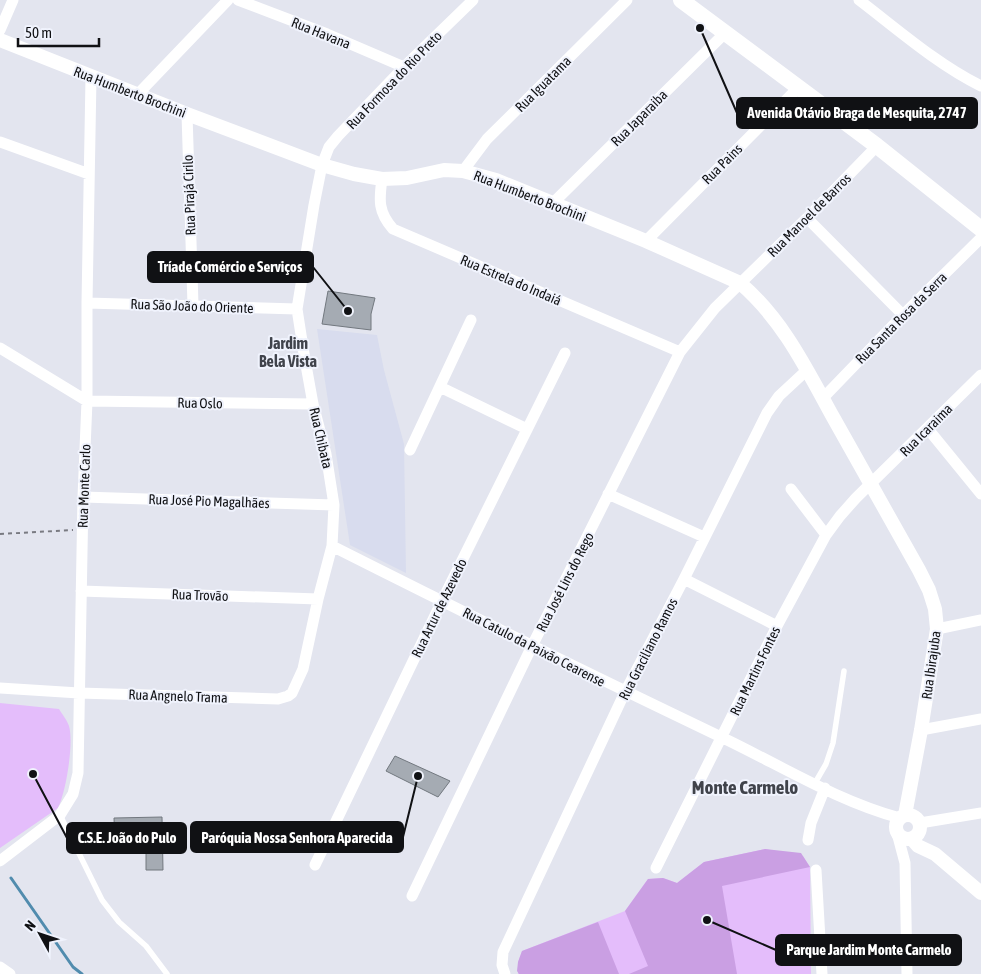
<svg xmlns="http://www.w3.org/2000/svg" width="981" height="974" viewBox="0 0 981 974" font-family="'Asap Condensed',sans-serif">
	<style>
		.built { fill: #d8dcee }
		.green { fill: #e4bdfb }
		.forest { fill: #ca9fe3 }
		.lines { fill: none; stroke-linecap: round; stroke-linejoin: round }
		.stream { stroke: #518cae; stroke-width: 3 }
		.building { fill: #a5abb3; stroke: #72787f }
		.path { stroke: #797a81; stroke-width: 2; stroke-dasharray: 4 4; stroke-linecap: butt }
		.service { stroke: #fff; stroke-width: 5.5 }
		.minor { stroke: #fff; stroke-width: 11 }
		.tertiary { stroke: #fff; stroke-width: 14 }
		.secondary { stroke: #fff; stroke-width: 16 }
		.labels { text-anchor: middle; stroke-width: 4; stroke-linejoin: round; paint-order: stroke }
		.street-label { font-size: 14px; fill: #101114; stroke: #f0f3fd }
		.quarter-label { font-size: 16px; font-weight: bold; fill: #40434b; stroke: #f0f3fd }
		.district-label { font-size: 19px; font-weight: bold; fill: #40434b; stroke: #f0f3fd }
		.leader { fill: none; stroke: #101114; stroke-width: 2 }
		.callout-dot { fill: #101114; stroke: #f0f3fd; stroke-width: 2 }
		.callout { fill: #101114; stroke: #101114; stroke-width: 2 }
		.callout-label { font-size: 15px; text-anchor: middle; font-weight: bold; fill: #fff }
	</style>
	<rect width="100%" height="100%" fill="#e3e5ef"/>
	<!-- built -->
	<path class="built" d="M317,329L377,335L384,370L404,444L406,573L350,545Z"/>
	<!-- green -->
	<path class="green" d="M0,703L59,709C62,714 67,720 69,726C74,743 66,792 58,808L0,848Z
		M765,849L803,856L810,867L811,974H518V962L522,951L625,911L648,879L663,878L677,883L704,862Z"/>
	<!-- forest -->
	<path class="forest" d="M765,849L801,853L810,867L722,886L737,974H629L648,966L625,911L648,879L663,878L677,883L704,862Z
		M598,922L619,974H519L517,971L518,962L522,951Z"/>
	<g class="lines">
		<!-- stream -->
		<path class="stream" d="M11,878L73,967L82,974"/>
	</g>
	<!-- building -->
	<path class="building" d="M328,291L375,298L371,314V330L322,324Z
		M395,756L450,781L438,797L386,771Z
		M162,817L163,870H146V847H115L114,818Z"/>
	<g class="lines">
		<!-- path -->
		<path class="path" d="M0,534L73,530"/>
		<!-- service -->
		<path class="service" d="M815,783L826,764L833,743L844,671
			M60,815L102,900L119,922L146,946L167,974"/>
		<!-- minor -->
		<path class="minor" d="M238,0L327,34L404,67
			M859,0C897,29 938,65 981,86
			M0,30L13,0
			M138,94L228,0
			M187,114L193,305
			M0,142L89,174
			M463,171L487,139L627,0
			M382,179C379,200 378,212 393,229L680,352
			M553,203L725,33
			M807,218L903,315
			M646,241L799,87
			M87,303L297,309
			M0,348L87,401L313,404
			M440,387L527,429
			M823,398L903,315L981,238
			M928,429L981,494
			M410,450L471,320
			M791,489L826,535
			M608,494L704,537
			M83,497L334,505
			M332,546C461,611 591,675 721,737C780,765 837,801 900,818
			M684,579L777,626
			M81,591L318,599
			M937,629L981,620
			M0,688L79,693L278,699L288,696L292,693L303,669L318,599L332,546L334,505L326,454L313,404L304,354L297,309L314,205L322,165L329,147L338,136L404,67L473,0
			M921,730L981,719
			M920,823L981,813
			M896,829L905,863L907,974
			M808,840L811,823L825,788
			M0,861L60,815L73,794L78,773L83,497L87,401V303L91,77
			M315,865L442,601L565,353
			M656,868L777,626L826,535L840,516L856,498L981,375
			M816,870L822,974
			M412,896L532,646L680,352L715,308L807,218L877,146
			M0,967L10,974
			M505,974L502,965L503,952L625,692L684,579L767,413L779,396L807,370"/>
		<!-- tertiary -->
		<path class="tertiary" d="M0,40L187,114L322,165L354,174L382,179L407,178L444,170L463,171L496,180L646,241L740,283C783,320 806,368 833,417C862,468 890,519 919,570L929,590L935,609L937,629L921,730L905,815
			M896 827a12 12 0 1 1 24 0a12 12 0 1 1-24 0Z
			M912,839L918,846L935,854L981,893"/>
		<!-- secondary -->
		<path class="secondary" d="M681,0L877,146L981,229"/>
	</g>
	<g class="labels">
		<!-- street labels -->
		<g class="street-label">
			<text transform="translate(321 33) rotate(22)" y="5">Rua Havana</text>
			<text transform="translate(394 80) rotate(-46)" y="5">Rua Formosa do Rio Preto</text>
			<text transform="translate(543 84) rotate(-45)" y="5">Rua Iguatama</text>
			<text transform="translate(130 92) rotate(21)" y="5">Rua Humberto Brochini</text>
			<text transform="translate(639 118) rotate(-45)" y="5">Rua Japaraiba</text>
			<text transform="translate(722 164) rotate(-45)" y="5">Rua Pains</text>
			<text transform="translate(189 195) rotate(-92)" y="5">Rua Pirajá Cirilo</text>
			<text transform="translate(530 196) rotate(21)" y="5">Rua Humberto Brochini</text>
			<text transform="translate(809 215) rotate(-45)" y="5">Rua Manoel de Barros</text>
			<text transform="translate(511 280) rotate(23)" y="5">Rua Estrela do Indaiá</text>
			<text transform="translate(192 306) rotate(2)" y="5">Rua São João do Oriente</text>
			<text transform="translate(901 318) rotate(-45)" y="5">Rua Santa Rosa da Serra</text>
			<text transform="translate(200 403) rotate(1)" y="5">Rua Oslo</text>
			<text transform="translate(926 430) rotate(-45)" y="5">Rua Icaraima</text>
			<text transform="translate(321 438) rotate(77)" y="5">Rua Chibata</text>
			<text transform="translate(84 486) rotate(-88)" y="5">Rua Monte Carlo</text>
			<text transform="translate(209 501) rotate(2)" y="5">Rua José Pio Magalhães</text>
			<text transform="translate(565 582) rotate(-63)" y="5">Rua José Lins do Rego</text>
			<text transform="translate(200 595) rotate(2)" y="5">Rua Trovão</text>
			<text transform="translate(439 608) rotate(-64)" y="5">Rua Artur de Azevedo</text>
			<text transform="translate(534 647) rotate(27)" y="5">Rua Catulo da Paixão Cearense</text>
			<text transform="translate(648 649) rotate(-63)" y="5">Rua Graciliano Ramos</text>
			<text transform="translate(931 665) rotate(-82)" y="5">Rua Ibirajuba</text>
			<text transform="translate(755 671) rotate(-64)" y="5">Rua Martins Fontes</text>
			<text transform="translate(178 696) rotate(2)" y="5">Rua Angnelo Trama</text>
		</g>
		<!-- quarter labels -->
		<g class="quarter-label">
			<text x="288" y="349">Jardim<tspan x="288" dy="18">Bela Vista</tspan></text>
		</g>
		<!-- district labels -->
		<g class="district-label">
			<text x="745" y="794">Monte Carmelo</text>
		</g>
	</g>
	<!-- callouts -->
	<path class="leader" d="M700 28L737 113M348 311L313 267M418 776L403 837M33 774L67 838M707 920L776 950"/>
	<g class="callout-dot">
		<circle cx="700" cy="28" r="5"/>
		<circle cx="348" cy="311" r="5"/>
		<circle cx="418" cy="776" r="5"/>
		<circle cx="33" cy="774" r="5"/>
		<circle cx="707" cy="920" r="5"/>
	</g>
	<g class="callout">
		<rect x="737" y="98" width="240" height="30" rx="5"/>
		<rect x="148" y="252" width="165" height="30" rx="5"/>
		<rect x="191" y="822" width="212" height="30" rx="5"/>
		<rect x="67" y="823" width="119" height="30" rx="5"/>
		<rect x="776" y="935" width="185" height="30" rx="5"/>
	</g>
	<g class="callout-label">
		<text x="857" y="118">Avenida Otávio Braga de Mesquita, 2747</text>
		<text x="230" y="272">Tríade Comércio e Serviços</text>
		<text x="297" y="843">Paróquia Nossa Senhora Aparecida</text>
		<text x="127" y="843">C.S.E. João do Pulo</text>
		<text x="869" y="955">Parque Jardim Monte Carmelo</text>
	</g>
	<!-- north arrow -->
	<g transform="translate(40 934) rotate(310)" stroke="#f0f3fd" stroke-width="4" paint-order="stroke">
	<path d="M0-4L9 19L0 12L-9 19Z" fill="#101114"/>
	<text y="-8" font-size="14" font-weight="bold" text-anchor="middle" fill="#101114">N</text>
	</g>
	<!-- scale -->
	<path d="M18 38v8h81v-8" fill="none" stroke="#101114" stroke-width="2.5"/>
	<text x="25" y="38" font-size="15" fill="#101114" stroke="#f0f3fd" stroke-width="4" paint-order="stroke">50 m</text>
</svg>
